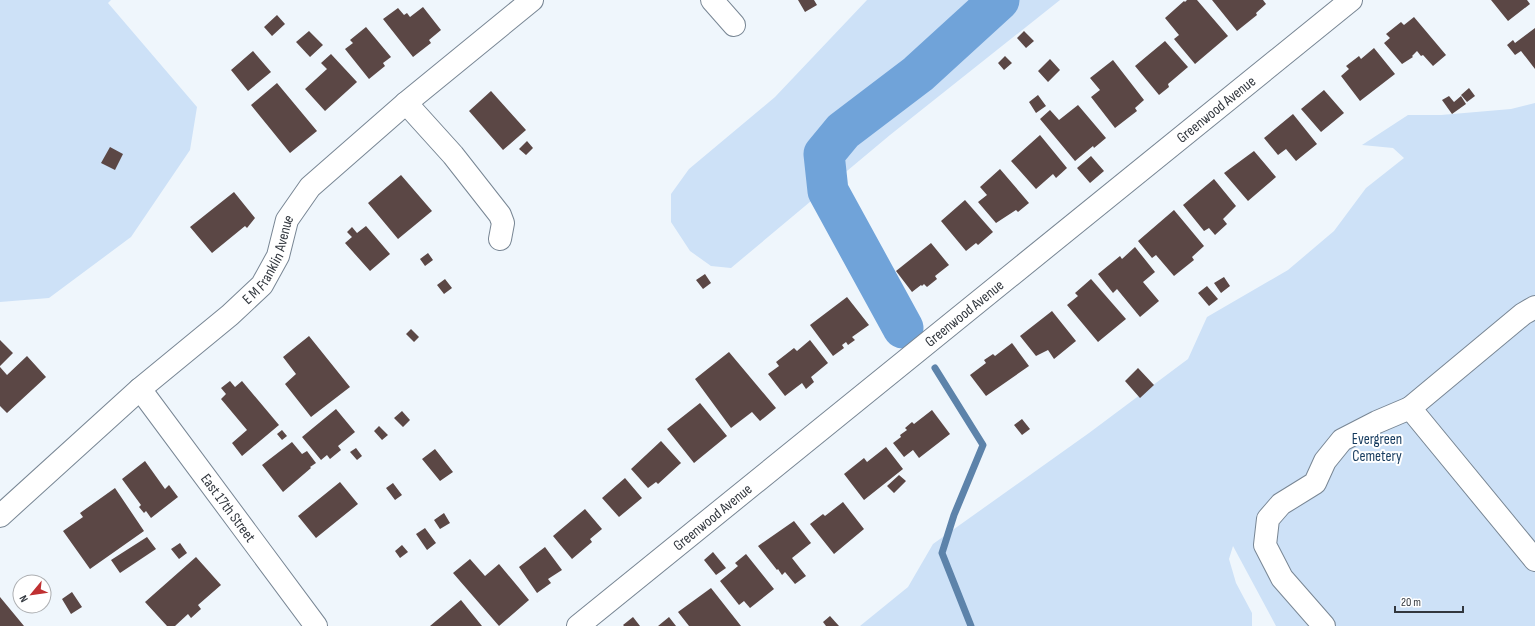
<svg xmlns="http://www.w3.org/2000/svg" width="1535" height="626" viewBox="0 0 1535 626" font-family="'Sofia Sans Condensed',sans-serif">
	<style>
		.green { fill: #cde1f7 }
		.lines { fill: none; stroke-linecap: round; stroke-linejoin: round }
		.stream { stroke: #5d83aa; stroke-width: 7 }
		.river { stroke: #70a3d9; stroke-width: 41 }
		.building { fill: #5b4745 }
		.minor-casing { stroke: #788694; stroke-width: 24 }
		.minor { stroke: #fff; stroke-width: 22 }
		.labels { text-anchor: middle; stroke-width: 4; stroke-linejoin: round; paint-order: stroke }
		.street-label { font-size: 15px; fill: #32373e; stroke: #fff }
		.park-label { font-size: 15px; fill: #153a5e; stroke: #fff }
	</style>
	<rect width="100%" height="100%" fill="#eff6fc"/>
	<!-- green -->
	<path class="green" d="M0,0H111L108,3L197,107L190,150L131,237L49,298L0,302Z
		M867,0H1060L890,135L731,268L711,266L690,251L671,222V194L689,169L775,97Z
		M1535,103V626H1276L1233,546L1229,559L1236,583L1252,613V626H860L908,587L933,544L1089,433L1188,359L1207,317L1288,270L1334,231L1366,188L1404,158L1393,148L1362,145L1408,115H1441L1511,109Z"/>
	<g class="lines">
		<!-- stream -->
		<path class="stream" d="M935,368L983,445L954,515L942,553L971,626"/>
		<!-- river -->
		<path class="river" d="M903,328L828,191L824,154L843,131L918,74L999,0"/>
	</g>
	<!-- building -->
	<path class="building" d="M798,0H814L817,5L805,12Z
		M1187,0H1197L1228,36L1195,64L1174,39L1179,35L1165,18L1184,1L1185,2Z
		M1212,0H1263L1266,4L1256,13L1257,15L1237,31Z
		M1491,0H1527L1530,4L1508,21Z
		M423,7L441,30L429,40L431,43L413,57L383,19L398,8L404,15L407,13L410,17Z
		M277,15L285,24L272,36L264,27Z
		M1414,17L1446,55L1433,66L1423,55L1421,56L1417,51L1412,56L1413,57L1402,64L1384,43L1390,38L1386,34L1401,22L1404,25Z
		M366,27L391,57L383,63L385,66L369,79L345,49L353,43L350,40Z
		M1535,28V69L1521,51L1515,55L1507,45L1513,40L1515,43Z
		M309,31L323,45L310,57L296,42Z
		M1024,31L1034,41L1026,48L1017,38Z
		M1165,41L1188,67L1168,84L1169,87L1159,95L1135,66Z
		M1374,48L1395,74L1360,101L1341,76L1349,69L1346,66L1359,56L1361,59Z
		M253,51L271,72L248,91L231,70Z
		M331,54L357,82L325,111L305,89L327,69L321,63Z
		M1005,56L1012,63L1004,70L998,63Z
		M1050,59L1060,70L1048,82L1038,71Z
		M1113,60L1144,100L1135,108L1137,111L1115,128L1091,97L1100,90L1090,78Z
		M277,83L317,131L290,153L251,105Z
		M1469,88L1475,96L1467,102L1461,95Z
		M1324,90L1344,113L1321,132L1301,109Z
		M491,91L526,130L503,150L469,111Z
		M1038,95L1046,106L1036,113L1029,102Z
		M1449,96L1454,102L1461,96L1466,104L1452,114L1442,100Z
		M1078,105L1106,138L1094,148L1093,146L1075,161L1040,119L1050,110L1059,120Z
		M1293,114L1317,144L1296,161L1286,149L1278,155L1264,138Z
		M1040,135L1067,168L1056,178L1053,174L1036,189L1011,161Z
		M527,141L533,148L526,155L519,149Z
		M110,147L123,154L115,170L101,163Z
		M1254,151L1276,177L1248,201L1224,173Z
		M1091,156L1104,171L1090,183L1077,168Z
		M1000,169L1029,203L1018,212L1016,210L996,223L978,202L987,195L980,187Z
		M401,175L432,211L398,239L368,203Z
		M1214,179L1236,206L1223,219L1227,224L1215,235L1209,228L1204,231L1183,205Z
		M234,192L255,218L247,228L245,226L212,253L190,227Z
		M965,200L993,232L978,245L976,243L966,251L941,221Z
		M1174,210L1204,246L1192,257L1194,260L1174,276L1156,255L1152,258L1138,241Z
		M366,226L390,254L370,271L345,243L352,237L347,232L352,227L357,233Z
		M931,243L949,265L935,276L937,279L927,287L924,284L922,286L921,285L912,292L896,271Z
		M1135,247L1155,272L1143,282L1159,301L1140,317L1117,289L1113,293L1098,274L1120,256L1122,259Z
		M428,253L433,260L425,266L420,259Z
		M705,274L711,283L703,289L696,280Z
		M1224,277L1230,286L1221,293L1214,283Z
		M445,279L452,288L444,294L437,285Z
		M1091,279L1126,319L1098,342L1067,305L1078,296L1075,293Z
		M1207,286L1218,299L1209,306L1198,293Z
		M847,297L869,325L852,337L855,340L848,345L846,342L842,345L844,348L833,356L810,325Z
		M1052,311L1076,341L1054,359L1048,350L1036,356L1020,336Z
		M411,329L419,337L414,342L406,334Z
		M309,336L350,387L311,417L285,384L296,374L283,357Z
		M0,340L13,353L0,366Z
		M810,340L828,363L811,377L814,382L806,389L802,383L785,396L768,374L779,366L776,362L794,348L797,351Z
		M1012,343L1029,366L986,396L970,375L986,363L984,360L993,354L995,356Z
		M729,352L776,408L760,421L752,412L731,428L695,379Z
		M27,356L46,377L7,413L0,406V367L7,375Z
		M1138,368L1154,385L1140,398L1125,381Z
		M230,381L235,387L242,381L279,425L242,456L232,443L247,430L221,399L226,394L221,388Z
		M700,403L727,436L694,463L667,429Z
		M336,409L355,432L338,446L341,450L330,459L327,455L321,460L302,437Z
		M932,410L950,434L919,458L913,450L904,457L893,443L901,437L900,435L907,430L905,428L912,422L914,424Z
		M402,411L410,420L403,427L394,418Z
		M1022,419L1030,429L1022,435L1014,425Z
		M379,426L388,435L382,440L374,431Z
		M282,430L287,436L282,440L277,434Z
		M661,441L681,463L658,484L656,482L648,488L631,469Z
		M292,442L302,454L307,451L316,463L310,467L311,468L283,492L262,465Z
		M886,447L903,469L864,500L844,474L864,458L867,462Z
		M356,448L362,456L357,460L350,452Z
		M435,449L453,472L440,481L422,459Z
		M145,461L165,489L169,485L178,497L151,518L146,511L144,513L139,507L141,505L122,479Z
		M899,475L906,481L894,493L887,486Z
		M625,478L642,498L619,517L602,498Z
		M340,482L358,504L316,538L298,516Z
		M393,483L402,495L395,500L386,488Z
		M115,488L144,531L90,569L63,531L83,517L80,513Z
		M843,502L864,529L834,554L810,524L823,514L825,516Z
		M585,509L602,529L590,539L592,542L572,559L553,536Z
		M444,513L450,523L440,529L434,520Z
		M794,521L811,543L792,558L806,576L795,584L785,572L782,575L778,569L777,570L758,546Z
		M425,528L436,543L427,550L416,534Z
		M147,537L156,549L120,573L111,560Z
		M180,543L187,553L179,559L171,549Z
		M402,545L408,552L400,558L395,551Z
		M545,547L562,570L548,579L551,583L537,593L519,567Z
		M713,552L726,568L716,575L704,560Z
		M746,554L774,589L750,608L744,601L739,605L720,581L738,566L735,563Z
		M196,557L221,585L198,605L201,609L191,618L188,614L175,626H167L145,602Z
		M470,559L485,576L499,564L529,600L499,626L453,573Z
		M711,588L741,626H689L678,612Z
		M72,592L82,607L71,614L62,599Z
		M0,597L24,626H0Z
		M461,600L482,626H430Z
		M830,616L839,626H826L823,622Z
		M633,617L640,626H624L623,625Z
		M669,617L676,626H658Z"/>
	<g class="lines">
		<!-- minor casing -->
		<g class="minor-casing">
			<g id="minor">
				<path d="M712,0L734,25"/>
				<path d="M406,103L453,155L500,215L503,223L500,239"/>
				<path d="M1535,307L1523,314L1410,408L1535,560"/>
				<path id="s1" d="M140,389L316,626"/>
				<path id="s2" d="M0,516L140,389L230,315L262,285L278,256L287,220L310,187L406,103L532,0"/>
				<path id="s3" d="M578,626L1351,0"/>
				<path d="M1324,626L1282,578L1265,545L1268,519L1281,504L1315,483L1325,461L1342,440L1377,422L1410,408"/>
			</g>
		</g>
		<!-- minor -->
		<use href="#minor" class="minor"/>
	</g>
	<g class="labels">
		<!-- street labels -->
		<g class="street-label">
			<text dy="5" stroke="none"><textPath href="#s3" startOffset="821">Greenwood Avenue</textPath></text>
			<text dy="5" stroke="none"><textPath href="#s2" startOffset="375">E M Franklin Avenue</textPath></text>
			<text dy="5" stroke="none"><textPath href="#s3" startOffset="497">Greenwood Avenue</textPath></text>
			<text dy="5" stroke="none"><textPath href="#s1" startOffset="148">East 17th Street</textPath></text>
			<text dy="5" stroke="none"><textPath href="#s3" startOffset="173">Greenwood Avenue</textPath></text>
		</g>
		<!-- park labels -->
		<g class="park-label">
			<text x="1377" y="444">Evergreen<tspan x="1377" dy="17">Cemetery</tspan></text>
		</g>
	</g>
	<!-- north arrow -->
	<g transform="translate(32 594) rotate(241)"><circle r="19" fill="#ffffff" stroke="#adafb2"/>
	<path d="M0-3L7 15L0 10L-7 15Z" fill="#bf3031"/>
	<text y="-6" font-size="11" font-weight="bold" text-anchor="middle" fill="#32373e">N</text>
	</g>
	<!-- scale -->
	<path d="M1395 606v6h68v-6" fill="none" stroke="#32373e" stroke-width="2"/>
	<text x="1401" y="606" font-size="12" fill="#32373e" stroke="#ffffff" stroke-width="3" paint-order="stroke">20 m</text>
</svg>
